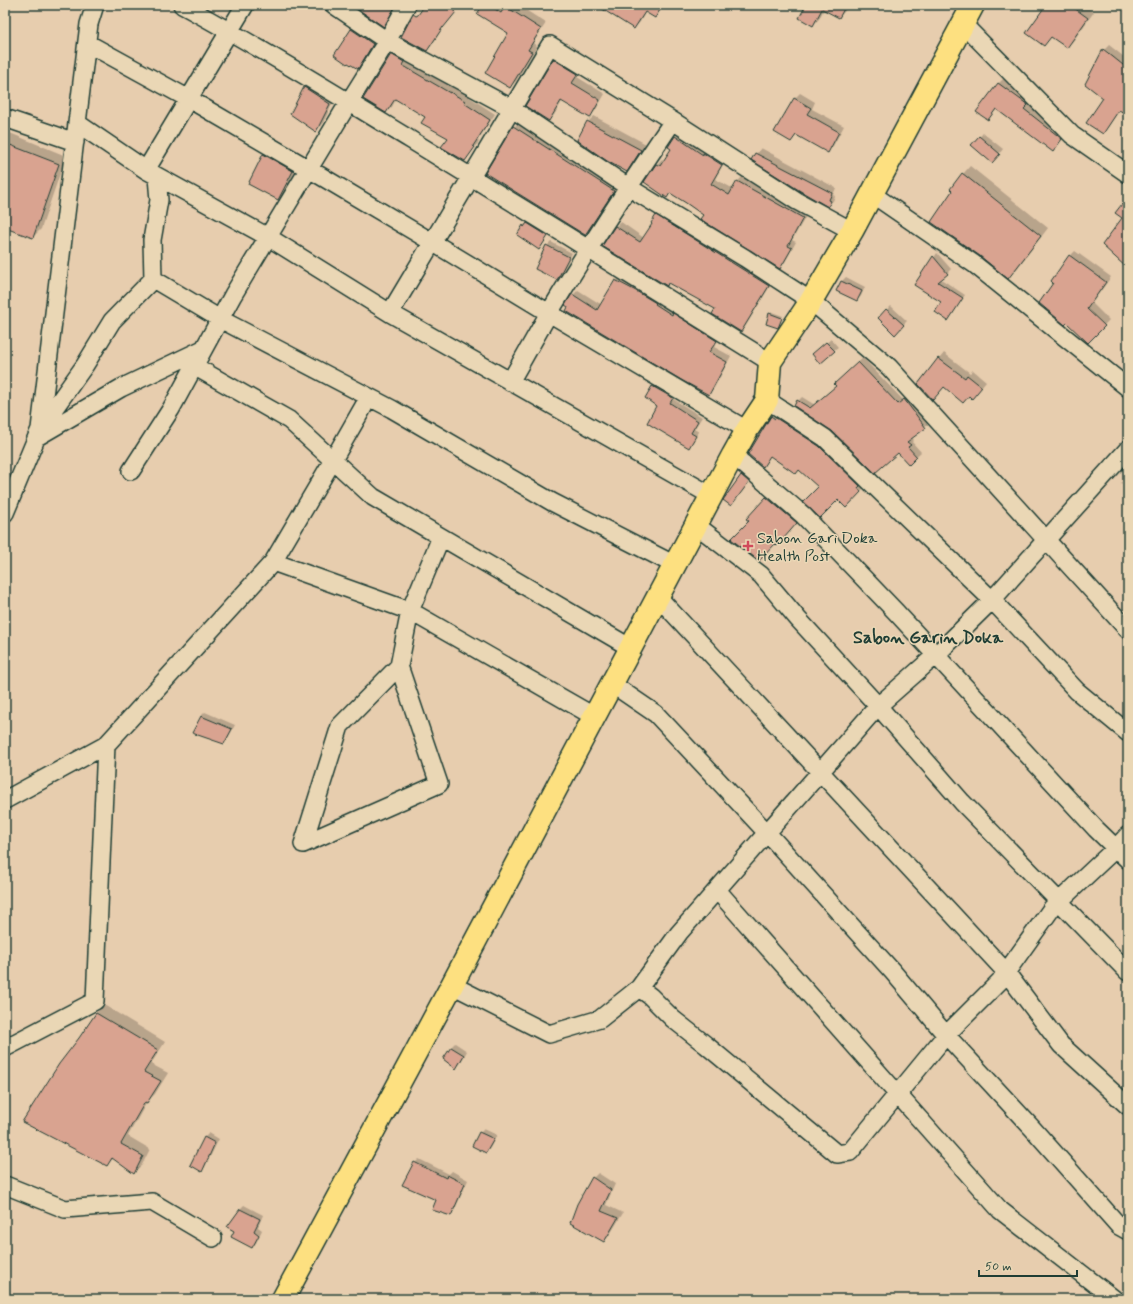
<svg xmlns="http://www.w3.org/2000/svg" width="1133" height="1304" viewBox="0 0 1133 1304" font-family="Mynerve,sans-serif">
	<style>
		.shadow { fill: #0003 }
		.building { fill: #d9a390; stroke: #1f3d34 }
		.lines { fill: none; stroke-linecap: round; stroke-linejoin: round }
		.minor-casing { stroke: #1f3d34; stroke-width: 20 }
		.highway-casing { stroke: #1f3d34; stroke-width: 25 }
		.minor { stroke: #ead7b5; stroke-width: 17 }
		.highway { stroke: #fde080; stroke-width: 22 }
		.poi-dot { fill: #d1495b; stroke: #ead7b5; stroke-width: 1.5 }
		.labels { text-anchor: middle; stroke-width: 3; stroke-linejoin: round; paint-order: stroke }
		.poi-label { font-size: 16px; fill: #1f3d34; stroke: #ead7b5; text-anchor: start }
		.quarter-label { font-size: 18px; font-weight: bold; fill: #1f3d34; stroke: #ead7b5 }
	</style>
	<rect width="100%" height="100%" fill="#e7cdae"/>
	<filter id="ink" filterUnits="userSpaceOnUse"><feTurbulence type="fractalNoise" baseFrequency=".025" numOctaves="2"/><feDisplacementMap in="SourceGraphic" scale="8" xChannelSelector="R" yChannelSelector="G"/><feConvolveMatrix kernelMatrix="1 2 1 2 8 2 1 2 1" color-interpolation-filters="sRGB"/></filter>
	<g filter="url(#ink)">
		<!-- shadow -->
		<path class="shadow" d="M354,5H397L388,20L383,25Z
			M427,5H458L460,6L445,24L432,45L427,50Z
			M484,5H504L506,6L507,5H518L546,23L533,43L537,46L516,81L510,87V33Z
			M598,5H665L655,17L646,11L640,22L634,28Z
			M807,5H848L845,11L839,17L824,9L819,19L813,25Z
			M1047,5H1084L1094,12L1073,41L1067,47L1052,36L1044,45Z
			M355,25L377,40L361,64L358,68L335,55L352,29Z
			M1109,45L1128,60V114L1120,109L1108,127L1103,132L1105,98L1086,84L1104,50Z
			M397,50L407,59L456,88L470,95L469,97L495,114L478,140L479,142L464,160L449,138L426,117L396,99L392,107L386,112L391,55Z
			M560,54L582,68L577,77L605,94L595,111L590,117L563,100L554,115L549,120L527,105L554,59Z
			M1004,78L1032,99L1029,104L1067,134L1052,150L997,109L988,119L999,83Z
			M311,82L335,98L322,125L316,131L291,114L305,88Z
			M800,93L815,102L812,109L844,126L833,146L827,151L797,135L791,141L795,98Z
			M594,116L646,144L633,164L627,170L588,122Z
			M520,121L619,185L591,228L585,234L514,127Z
			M5,131L66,156L41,229L33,237L5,227Z
			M681,132L726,159L715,179L734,189L738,181L743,176L808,213L792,240L796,242L785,262L779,267L671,193L667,196L645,182L657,164L662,159L665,161L673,149L675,137Z
			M983,133L1003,149L996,158L973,145Z
			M270,148L299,165L284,193L278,199L250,184L264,154Z
			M761,148L836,188L833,195L835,196L833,201L828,205L752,159Z
			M970,166L1048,228L1016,270L1008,277L953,190L963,174Z
			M1128,199V262L1123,218L1116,213Z
			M661,212L773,281L745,327L741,331L717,309L604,246L616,226L621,222L644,238L653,224L656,216Z
			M531,219L551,232L539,248L518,235L523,226Z
			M551,242L572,253L561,275L557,279L547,246Z
			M1075,251L1111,277L1092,303L1109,320L1088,342L1067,322L1054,283L1070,256Z
			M937,253L951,269L941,279L965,295L948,319L942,302L916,285Z
			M621,276L721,335L714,347L731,356L714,388L709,393L573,295L578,290L602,305L616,281Z
			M846,277L865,287L861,296L857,300L838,290L842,281Z
			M891,306L907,321L895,333L879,318Z
			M772,312L783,316L777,327L770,314Z
			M831,339L838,347L834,350L817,351Z
			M944,353L970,373L973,370L986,381L977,392L969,396L944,386L919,384Z
			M863,358L903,400L909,396L929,423L912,437L914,440L912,442L921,452L909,463L898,451L832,430L798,401L802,397L815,405L837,386L835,384Z
			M657,382L676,394L673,399L702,417L694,429L699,432L692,443L688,446L658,405L646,398L653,386Z
			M776,413L823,442L865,487L846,506L838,499L820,487L799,469L771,455L763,466L772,417Z
			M746,472L752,478L731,505L742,476Z
			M1128,475V487L1121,483Z
			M775,489L804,514L785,536L748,519Z
			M205,712L235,725L228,738L224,742L201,716Z
			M104,1005L165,1042L151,1064L168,1073L155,1094L147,1102L128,1136L150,1149L142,1165L134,1172L114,1158L107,1164L80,1038L96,1013Z
			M455,1043L467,1051L460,1064L456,1068L445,1059L451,1047Z
			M484,1129L497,1135L490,1148L486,1152L480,1133Z
			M209,1133L219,1139L205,1167L202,1171L191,1165L205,1137Z
			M419,1159L449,1174L452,1171L468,1180L454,1211L451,1215L437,1199L415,1163Z
			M598,1173L615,1184L606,1205L623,1213L609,1236L604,1241L593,1178Z
			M244,1205L263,1215L258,1227L262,1230L256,1243L252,1247L240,1209Z"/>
		<!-- building -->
		<path class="building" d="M352,5H396L384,27Z
			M425,5H456L452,9L456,12L443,28V27L427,51L401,37L413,14L416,16L418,15Z
			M483,5H489L501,13L505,6L541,29L528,50L532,52L510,88L485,73L508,33L477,14Z
			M596,5H663L655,18L645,12L634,29Z
			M806,5H846L839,18L822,9L813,26L799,18Z
			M1046,5H1070L1088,18L1067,48L1051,37L1044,46L1026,33Z
			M351,29L373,44L358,69L348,63L347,64L334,55Z
			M1103,49L1128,69V115L1119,110L1103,134L1086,123L1103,98L1085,84Z
			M391,54L404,62L402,65L450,93V92L465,101L464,103L490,120L473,146L475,147L465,161L441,147L448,138L421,123L425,117L395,99L386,113L363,99Z
			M553,59L578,74L572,83L600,100L590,118L561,101L549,121L525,106Z
			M998,83L1028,105L1024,109L1062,139L1053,152L996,109L988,120L976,112Z
			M304,87L330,104L316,132L290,114Z
			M794,98L811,108L807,114L839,132L828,153L796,135L791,142L774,132Z
			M587,121L641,150L627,172L607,161L577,140Z
			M513,126L614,191L585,235L485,173Z
			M675,136L703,155V153L722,165L711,184L729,195L737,181L803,218L788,246L792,248L780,269L700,219L703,215L686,203L670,193L667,198L644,182L656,164L660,166L671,149L668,147Z
			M979,136L1000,154L992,163L971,145Z
			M5,143L59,164L33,238L5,228Z
			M755,153L832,193L829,200L831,201L828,207L802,192L751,160Z
			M263,154L293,171L278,200L248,184Z
			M962,173L1041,236L1008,279L980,256L931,222L952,191L950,189Z
			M1122,204L1128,209V269L1102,245L1122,218L1115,213Z
			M656,215L769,286L741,332L712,314L715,309L668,283L667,286L602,246L615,226L640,242L652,224L651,223Z
			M527,223L548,236L539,250L517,235L523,225L524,227Z
			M546,245L569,257L557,280L535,269Z
			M1069,255L1106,282L1087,309L1105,326L1088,343L1067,323L1065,325L1039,303L1053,283L1051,281Z
			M933,256L948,274L938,282L963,298L948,321L935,312L941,302L914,285Z
			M615,280L636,291L656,303L655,304L672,315L673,313L717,341L709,352L727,362L709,395L683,381L566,311L568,307L565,305L572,294L597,310Z
			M841,281L862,291L857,301L836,291Z
			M886,309L904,325L895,335L878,318Z
			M769,313L782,318L778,328L766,324Z
			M826,342L835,351L820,364L812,354Z
			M938,358L965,378L967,375L982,387L972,399L969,396L963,403L944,387L933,400L918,384Z
			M858,362L898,404L904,399L926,428L907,442L911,445L908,447L917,457L909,465L898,453L875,473L832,431L794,406L797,400L810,408L836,386L834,384Z
			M652,386L673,398L670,403L698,421L691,433L696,436L689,448L647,423L656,406L645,398Z
			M771,416L775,419L776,418L819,446L860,486L858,488L861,492L846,508L838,500L820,518L803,502L818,487L799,470L796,474L770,456L763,467L748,454Z
			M741,475L749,482L731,506L723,500Z
			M766,497L797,523L777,546L775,544L759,561L731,539L749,521L746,519Z
			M201,716L232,729L224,744L192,733Z
			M96,1013L158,1050L144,1072L161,1081L147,1103L145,1102L121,1144L143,1156L134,1174L112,1158L107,1166L22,1122L59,1064L79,1038Z
			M451,1047L464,1055L456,1069L443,1059Z
			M479,1132L494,1139L486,1153L472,1146Z
			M204,1137L215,1143L202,1172L190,1165Z
			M414,1162L446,1178L447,1175L465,1184L451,1216L432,1210L436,1200L402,1185Z
			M592,1177L611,1190L601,1211L618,1218L604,1242L570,1223L577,1204Z
			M240,1209L260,1219L254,1231L259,1235L252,1248L231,1237L234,1231L227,1227Z"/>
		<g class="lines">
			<!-- minor casing -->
			<g class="minor-casing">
				<path id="minor" d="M182,5C260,47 335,94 411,140C531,213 651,288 770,362
					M334,5L387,41L511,108L628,187L745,258L811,301L889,367L1128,630
					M963,24L1072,135L1128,174
					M87,43L189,99L309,169L432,242L549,313L747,430
					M5,118L75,142
					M77,123L146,170L268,237L390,313L712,496
					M146,170L245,5
					M872,194L974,264L1128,388
					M153,279L220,319L392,409L552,502L675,565
					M390,313L550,45L673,121L797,201L852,231
					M194,366L289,420L373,497L631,648
					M510,382C523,359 536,336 549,313C588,248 630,184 673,121
					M767,400L825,438L992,600L1077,691L1128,733
					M41,427L85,365L112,321L153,279L152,240L159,200L157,177
					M37,437L121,388L203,349
					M733,455L803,515L896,612L1096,829L1128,860
					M131,471L171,409L233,295L349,102L387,41L407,5
					M5,513L40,429L89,24L95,5
					M696,525L761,575L798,619L878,706L962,802L1128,972
					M273,562L410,611L595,717
					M658,597L1006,972L1061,1045L1128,1106
					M399,666L340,726L303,844L439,784L399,666L410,611L441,537
					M612,684L656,714L770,836L893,972L946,1035L1033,1129L1119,1226L1128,1231
					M106,745L273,562L333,460L369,397
					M5,800L106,745L95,1001L5,1048
					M717,890L1000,1210L1114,1299
					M452,985L549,1034L600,1019L639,988L679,933L878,706L936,655L992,600L1128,449
					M639,988L650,996L673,1019L706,1045L837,1154L850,1152L946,1035L1000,981L1052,908L1116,848L1128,835
					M5,1185L65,1209L152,1202L213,1238"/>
			</g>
			<!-- highway casing -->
			<g class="highway-casing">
				<path id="highway" d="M283,1299L452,985L733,455L747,430L767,400L770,362L811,301L852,231L973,5"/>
			</g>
			<!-- minor -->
			<use href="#minor" class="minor"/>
			<!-- highway -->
			<use href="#highway" class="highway"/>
		</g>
	</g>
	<!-- markers -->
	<path class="poi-dot" d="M746 540h4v4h4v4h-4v4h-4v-4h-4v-4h4z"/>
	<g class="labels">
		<!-- poi labels -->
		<g class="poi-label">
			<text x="757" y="543">Sabon Gari Doka<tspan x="757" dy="18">Health Post</tspan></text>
		</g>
		<!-- quarter labels -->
		<g class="quarter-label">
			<text x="928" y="643">Sabon Garin Doka</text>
		</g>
	</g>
	<!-- margin -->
	<rect width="1133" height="1304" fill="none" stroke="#ead7b5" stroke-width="20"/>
	<rect x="10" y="10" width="1113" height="1284" fill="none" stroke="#1f3d34" stroke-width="1.5" filter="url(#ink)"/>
	<!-- scale -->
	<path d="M979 1270v6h98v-6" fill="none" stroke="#1f3d34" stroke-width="2"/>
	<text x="985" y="1270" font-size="12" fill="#1f3d34" stroke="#ead7b5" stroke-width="3" paint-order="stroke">50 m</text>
</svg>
